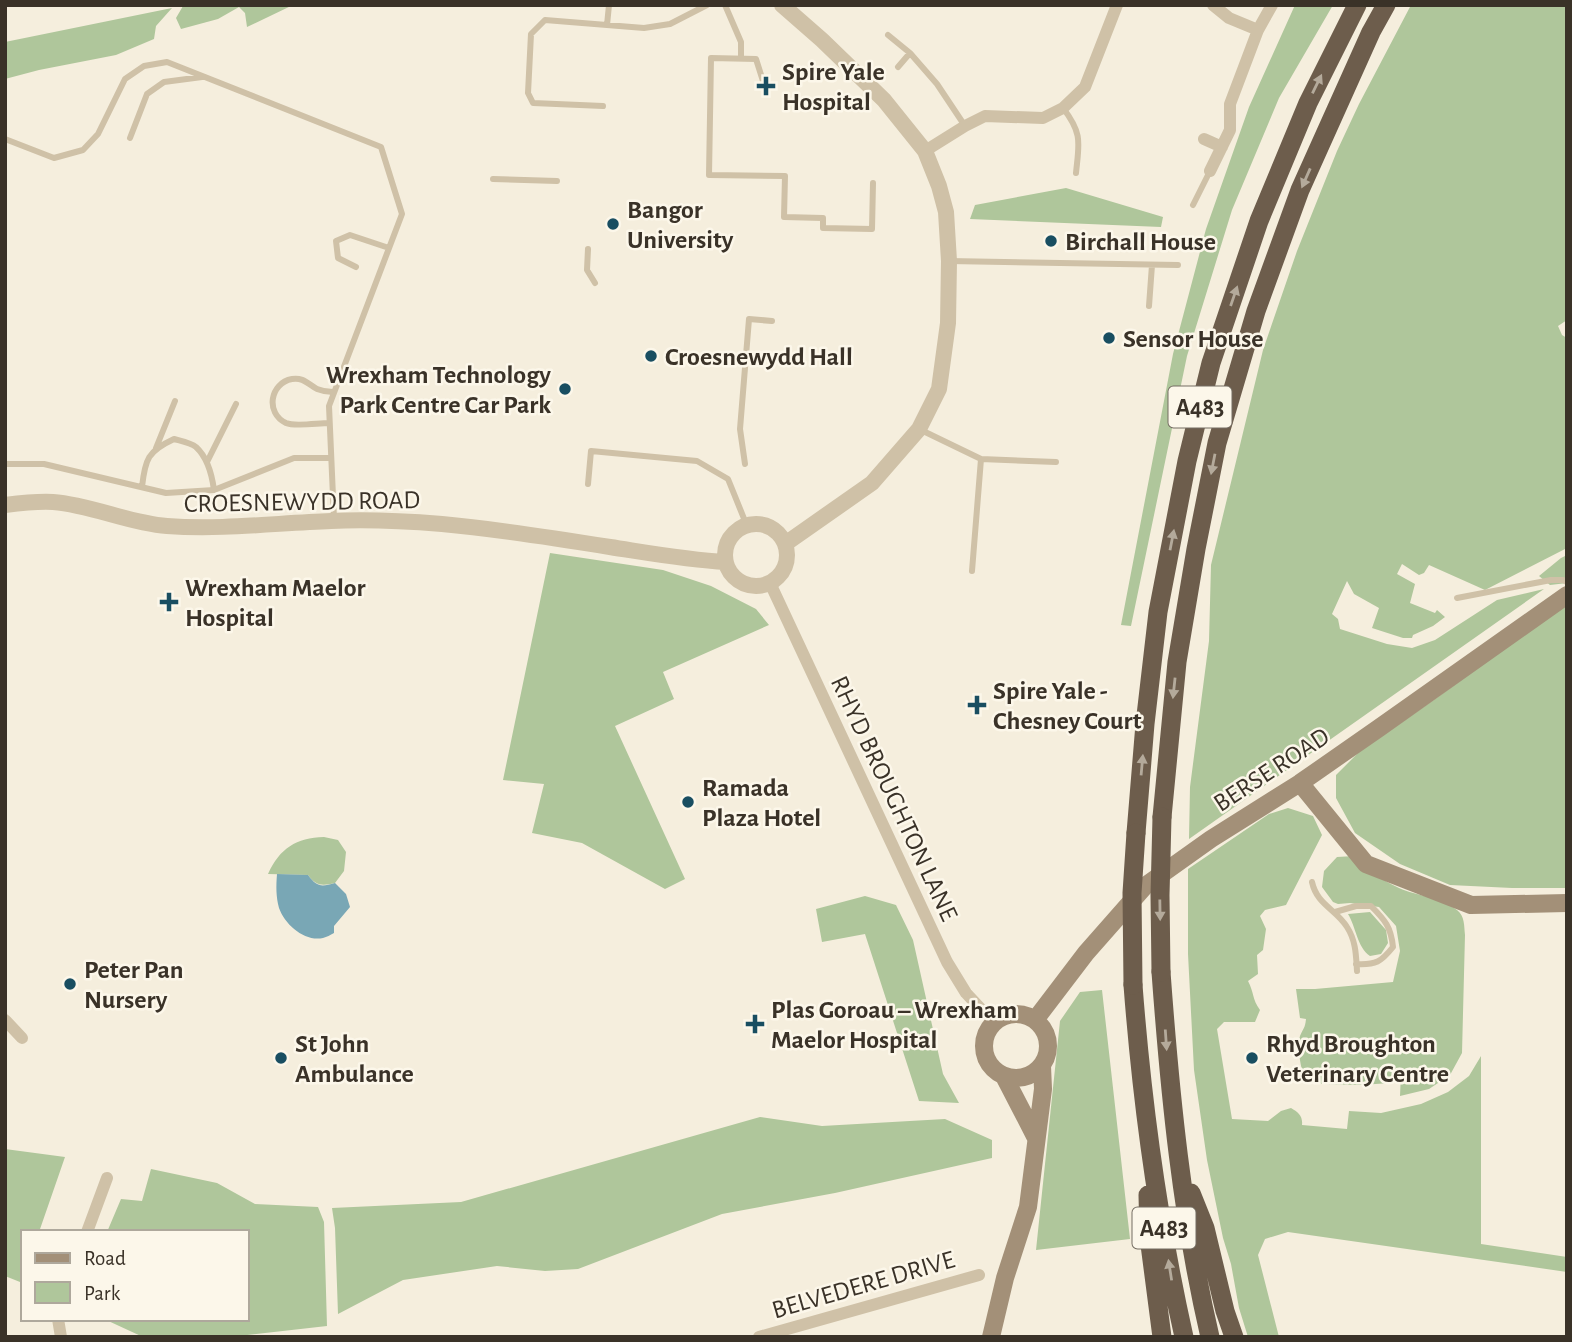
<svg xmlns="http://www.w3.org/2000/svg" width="1572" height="1342" viewBox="0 0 1572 1342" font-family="'Alegreya Sans',sans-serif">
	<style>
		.green { fill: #afc69b }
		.water { fill: #79a7b5 }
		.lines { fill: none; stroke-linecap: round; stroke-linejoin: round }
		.service { stroke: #cfc1a7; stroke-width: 6 }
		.minor { stroke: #cfc1a7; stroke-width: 12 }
		.tertiary { stroke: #cfc1a7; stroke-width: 16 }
		.secondary { stroke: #a39078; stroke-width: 18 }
		.trunk { stroke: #6d5d4c; stroke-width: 19 }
		.trunk-bridge { stroke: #6d5d4c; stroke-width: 19 }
		.oneway { fill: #b4aa9b }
		.poi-dot { fill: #194e61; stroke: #fcf7ea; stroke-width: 2.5 }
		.labels { text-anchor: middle; stroke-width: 5; stroke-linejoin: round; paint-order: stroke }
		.shield { fill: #fcf7ea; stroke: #746d62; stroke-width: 2 }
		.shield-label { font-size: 24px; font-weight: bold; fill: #3a3228 }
		.poi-label { font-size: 26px; font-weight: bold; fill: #3a3228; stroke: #fcf7ea; text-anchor: start }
		.street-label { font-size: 26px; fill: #3a3228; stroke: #fcf7ea }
	</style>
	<rect width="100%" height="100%" fill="#f5eedd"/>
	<!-- green -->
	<path class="green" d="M187,5H293L247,27L245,13L239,7L218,19L181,29L176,18L183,6Z
		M1295,5H1333L1279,98L1232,210L1187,356L1131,626L1121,625L1173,354L1206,229L1249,107Z
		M1411,5H1567V320L1558,326L1562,335L1567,338V548L1485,590L1429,565L1424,573L1419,575L1402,564L1397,574L1415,584L1410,603L1435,613L1437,610L1445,617L1433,626L1413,635L1412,638H1403L1372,628L1379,608L1354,594L1347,581L1332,614L1338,619L1340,629L1387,644L1412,648L1435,640L1497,600L1544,589L1189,839L1190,787L1209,641L1211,565L1263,350L1297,251L1337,151L1359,104Z
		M172,8L156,26L154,39L116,55L39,70L5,79V42Z
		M1066,188L1163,217L1161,227L970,219L975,205Z
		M550,553L663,570L711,586L756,609L769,625L663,672L674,699L615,726L685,879L665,889L582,843L532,833L544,784L503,780Z
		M1567,555V583L1550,585L1539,576L1561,558Z
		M1567,605V888H1512L1450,885L1400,864L1355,833L1336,798V775L1359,752L1438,697L1536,625Z
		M1288,808L1313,816L1322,835L1286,905L1265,910L1260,916L1266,929L1263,950L1257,955L1258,974L1248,981C1254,992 1252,999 1260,1010L1255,1022H1224L1217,1029L1232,1119L1268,1121L1281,1111L1291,1108C1298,1112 1303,1116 1302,1125L1347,1129L1349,1111L1381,1113L1421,1104L1448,1092L1469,1076L1481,1056V1244L1567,1257V1272L1288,1232L1265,1239L1258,1255L1279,1337H1248L1239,1308L1231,1264L1223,1238L1207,1160L1194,1070L1188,954V869L1269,814Z
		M324,837L338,840L346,852L344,871L335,883C322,886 316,886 308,875L268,874C280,848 296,838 324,837Z
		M1354,856C1368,869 1381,880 1399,888C1417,896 1440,897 1457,910C1465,916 1464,926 1465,935L1462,1053L1450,1075L1429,1089L1400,1096L1401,1073L1390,1083L1361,1085L1322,1084L1303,1073C1300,1064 1297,1045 1300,1036C1303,1028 1305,1029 1306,1019L1300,1018L1296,989H1315L1393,982L1400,951L1396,926L1379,907L1350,903L1338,904L1333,902L1322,887L1324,871L1337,857Z
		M865,896L896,905L913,940L943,1074L959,1103L919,1101L865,934L822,942L816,909Z
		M1370,912L1386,930L1388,943L1381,954L1370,956C1357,947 1356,927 1348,914Z
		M1102,990L1130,1239L1036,1250L1060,1021L1080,992Z
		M760,1117L822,1126L945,1119L992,1140V1158L835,1193L722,1214L578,1269L545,1271L497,1266L403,1280L338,1314L335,1228L332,1208L461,1202Z
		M5,1149L65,1157L39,1232H23V1275L20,1282L5,1276Z
		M151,1169L217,1183L255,1204L318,1207L324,1222L327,1326L230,1337H143L104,1319H247V1232H107L121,1199L142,1201Z"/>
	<!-- water -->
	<path class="water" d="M277,874L308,875C317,887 321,887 335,883L346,894L350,907L334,926V933C330,935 327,937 323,938C305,942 285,925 279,908C276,897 276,886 277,874Z"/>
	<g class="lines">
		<!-- service -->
		<path class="service" d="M725,5L741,42V58
			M607,25L609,5
			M888,35L910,53L937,84L965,126
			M898,67L910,53
			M763,81L756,59L711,58L709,175L785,176L784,217L823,218V228L872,229L873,183
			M603,106L533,103L528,93L531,34L545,20L644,28L670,24L707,5
			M1063,108C1083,134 1079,143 1076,173
			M130,138L147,94L164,82L202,77
			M5,139L54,158L83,150L98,134L125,79L144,66L167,62L381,147L402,214L329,406L334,519
			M493,179L557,181
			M1193,205L1210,171
			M588,249L587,270L595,283
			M949,261L1178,265
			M356,267L338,258L336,241L350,235L389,248
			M1149,306L1152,265
			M329,423C318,423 295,427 286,423C265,413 270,383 292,379C303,377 308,384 317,389C322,391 327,392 333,392
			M921,430L981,459L1056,462
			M156,448L175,401
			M207,462L236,404
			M5,464H44L166,493L214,490L294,458H331
			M745,464L740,429L749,319L772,321
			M588,484L591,451L697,461L728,479L747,526
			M142,487C145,459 148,451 174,439C181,441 191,443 196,447C208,458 212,475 214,490
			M972,571L981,459
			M1457,598L1551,580H1563L1567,582
			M1312,882C1317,905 1336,909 1347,927C1356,941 1356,955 1357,971
			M1335,912L1356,906H1371C1385,920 1391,927 1393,947C1381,962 1376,965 1356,964"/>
		<!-- minor -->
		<path class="minor" d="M1213,5L1229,18L1258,30
			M1204,139L1222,147
			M925,151L965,126L985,116L1043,118L1063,108L1085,87L1117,5
			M1210,171L1230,130V104L1258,30L1272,5
			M770,583L947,962L966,993L994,1023
			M5,1020L22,1038
			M87,1232L107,1178
			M58,1319L61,1337
			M759,1337L979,1275"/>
		<!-- tertiary -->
		<path class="tertiary" d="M782,5L822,40L884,100L925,151L939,186L946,212L949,261L948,323L939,389L919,429L872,483L785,544
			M5,505C21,503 37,501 53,502C92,505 128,523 167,526C221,530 276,523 331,521C368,519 405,521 442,524C498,529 554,538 610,547C649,553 687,560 726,562
			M725 555a31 31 0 1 1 62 0a31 31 0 1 1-62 0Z"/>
		<!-- secondary -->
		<path class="secondary" d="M1300,783L1366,864L1471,905L1567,903
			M984 1046a32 32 0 1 1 64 0a32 32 0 1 1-64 0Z
			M1035,1020L1086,953L1145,886L1211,839L1300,783L1379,728L1567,595
			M1004,1076L1036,1138
			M991,1337L1005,1278L1028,1207L1043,1089L1042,1066"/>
		<!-- trunk -->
		<path class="trunk" d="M1162,817L1177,662L1196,549L1217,443L1256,311L1300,190L1371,32L1386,5
			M1136,833L1145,724L1158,612L1187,461L1211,363L1259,221L1308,103L1357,5
			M1161,972C1170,1095 1182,1217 1210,1337
			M1133,985C1142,1103 1158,1221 1184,1337
			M1191,1193L1205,1228L1225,1311L1234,1337
			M1148,1195L1149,1237L1162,1337"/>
		<!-- trunk-bridge -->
		<path class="trunk-bridge" d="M1161,972L1160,895L1162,817
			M1133,985L1132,893L1136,833"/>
	</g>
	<!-- one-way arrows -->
	<defs><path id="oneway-solid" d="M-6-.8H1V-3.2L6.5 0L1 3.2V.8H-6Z" transform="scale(1.75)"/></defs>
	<g class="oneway">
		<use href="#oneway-solid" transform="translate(1317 84) rotate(-64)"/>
		<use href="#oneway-solid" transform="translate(1306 178) rotate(114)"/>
		<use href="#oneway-solid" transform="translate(1234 296) rotate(-71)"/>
		<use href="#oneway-solid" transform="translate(1213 464) rotate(101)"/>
		<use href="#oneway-solid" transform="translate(1172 540) rotate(-79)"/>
		<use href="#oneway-solid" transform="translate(1174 688) rotate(96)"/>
		<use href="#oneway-solid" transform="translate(1142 765) rotate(-85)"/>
		<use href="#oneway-solid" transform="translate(1160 910) rotate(89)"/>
		<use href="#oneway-solid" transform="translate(1166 1040) rotate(86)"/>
		<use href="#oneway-solid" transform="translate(1170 1270) rotate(-99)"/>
	</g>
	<!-- markers -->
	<g class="poi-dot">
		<path d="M762.5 75.5h7v7h7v7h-7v7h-7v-7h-7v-7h7z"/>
		<circle cx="613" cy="224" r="7"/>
		<circle cx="1051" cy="241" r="7"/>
		<circle cx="1109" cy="338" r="7"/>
		<circle cx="651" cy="356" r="7"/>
		<circle cx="565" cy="389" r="7"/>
		<path d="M165.5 591.5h7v7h7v7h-7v7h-7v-7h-7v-7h7z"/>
		<path d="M973.5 694.5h7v7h7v7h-7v7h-7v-7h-7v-7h7z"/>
		<circle cx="688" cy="802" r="7"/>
		<circle cx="70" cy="984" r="7"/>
		<path d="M751.5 1013.5h7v7h7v7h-7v7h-7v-7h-7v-7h7z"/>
		<circle cx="281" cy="1058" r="7"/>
		<circle cx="1252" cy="1058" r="7"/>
	</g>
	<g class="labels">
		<!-- shield labels -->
		<g class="shield">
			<rect x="1168.5" y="386.5" width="63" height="41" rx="5"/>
			<rect x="1132.5" y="1207.5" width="63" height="41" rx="5"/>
		</g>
		<g class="shield-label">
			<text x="1200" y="415">A483</text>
			<text x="1164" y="1236">A483</text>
		</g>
		<!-- poi labels -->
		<g class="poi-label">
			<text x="782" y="80">Spire Yale<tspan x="782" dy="30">Hospital</tspan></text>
			<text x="627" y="218">Bangor<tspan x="627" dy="30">University</tspan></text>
			<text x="1065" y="250">Birchall House</text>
			<text x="1123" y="347">Sensor House</text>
			<text x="665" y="365">Croesnewydd Hall</text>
			<text x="551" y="383" text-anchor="end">Wrexham Technology<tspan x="551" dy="30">Park Centre Car Park</tspan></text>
			<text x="185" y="596">Wrexham Maelor<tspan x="185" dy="30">Hospital</tspan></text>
			<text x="993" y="699">Spire Yale -<tspan x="993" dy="30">Chesney Court</tspan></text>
			<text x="702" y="796">Ramada<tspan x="702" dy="30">Plaza Hotel</tspan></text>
			<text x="84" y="978">Peter Pan<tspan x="84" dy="30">Nursery</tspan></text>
			<text x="771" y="1018">Plas Goroau – Wrexham<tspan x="771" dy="30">Maelor Hospital</tspan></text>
			<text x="295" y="1052">St John<tspan x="295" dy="30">Ambulance</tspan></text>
			<text x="1266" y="1052">Rhyd Broughton<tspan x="1266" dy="30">Veterinary Centre</tspan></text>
		</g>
		<!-- street labels -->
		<g class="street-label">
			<text transform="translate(302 501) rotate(-1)" y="9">CROESNEWYDD ROAD</text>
			<text transform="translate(1271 769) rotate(-33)" y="9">BERSE ROAD</text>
			<text transform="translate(895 798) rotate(65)" y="9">RHYD BROUGHTON LANE</text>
			<text transform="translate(863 1284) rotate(-16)" y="9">BELVEDERE DRIVE</text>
		</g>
	</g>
	<!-- border -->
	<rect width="1572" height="1342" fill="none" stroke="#3a3228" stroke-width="14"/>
	<!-- legend -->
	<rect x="21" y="1230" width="228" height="91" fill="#fcf7ea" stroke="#aea89c" stroke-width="2"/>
	<rect x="35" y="1253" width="35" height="10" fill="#a39078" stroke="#aea89c" stroke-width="2"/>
	<text x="84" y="1265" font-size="21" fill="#3a3228">Road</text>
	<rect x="35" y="1282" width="35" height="21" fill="#afc69b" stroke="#aea89c" stroke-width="2"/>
	<text x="84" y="1300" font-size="21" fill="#3a3228">Park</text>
</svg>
